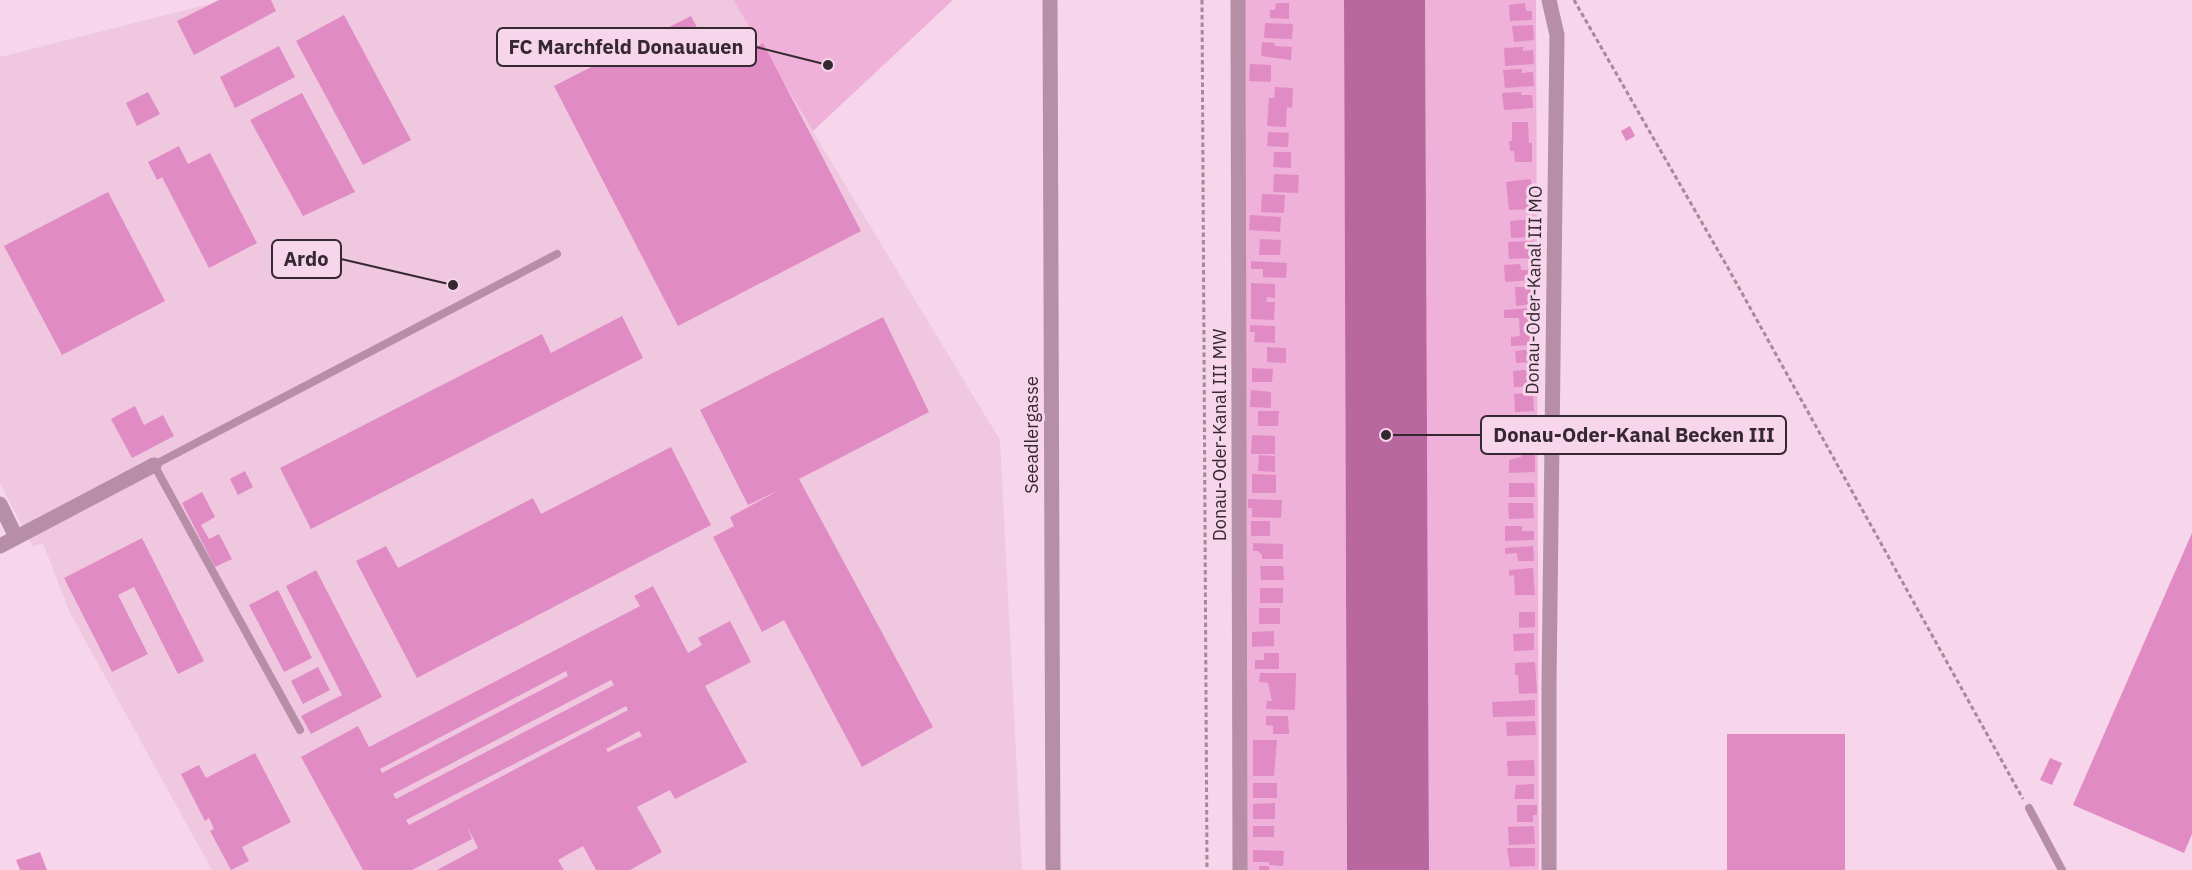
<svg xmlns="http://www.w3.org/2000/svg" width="2192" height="870" viewBox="0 0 2192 870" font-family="'IBM Plex Sans',sans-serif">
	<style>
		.built { fill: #efc7df }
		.green { fill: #efb1d9 }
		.water { fill: #b9679f }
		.building { fill: #e18bc4; fill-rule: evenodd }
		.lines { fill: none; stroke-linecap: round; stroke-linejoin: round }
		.path { stroke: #a38a99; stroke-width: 3; stroke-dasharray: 4.5 3; stroke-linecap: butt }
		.lane { stroke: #b68fa7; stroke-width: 8 }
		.street { stroke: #b68fa7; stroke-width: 15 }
		.labels { text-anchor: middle; stroke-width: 6; stroke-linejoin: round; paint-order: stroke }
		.street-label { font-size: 18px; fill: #352830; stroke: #f7d5ea }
		.leader { fill: none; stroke: #352830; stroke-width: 2 }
		.callout-dot { fill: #352830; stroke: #f7d5ea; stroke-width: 2 }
		.callout { fill: #f7d5ea; stroke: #352830; stroke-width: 2 }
		.callout-label { font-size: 20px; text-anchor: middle; font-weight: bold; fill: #352830 }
	</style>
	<rect width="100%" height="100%" fill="#f7d5ea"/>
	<!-- built -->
	<path class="built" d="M225,0H733L1000,440L1022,870H212L70,613L43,543L33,547L0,483V57Z"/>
	<!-- green -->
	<path class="green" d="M733,0H953L813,131Z
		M1245,0H1344L1347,870H1247Z
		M1425,0H1536L1539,870H1429Z"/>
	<!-- water -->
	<path class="water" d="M1344,0H1425L1429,870H1347Z"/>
	<!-- building -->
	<path class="building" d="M219,0H271L276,11L194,55L177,21Z
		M1276,3H1289V19L1270,18V10H1275Z
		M1525,3L1526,11H1532V20L1510,21L1509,5Z
		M344,15L411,140L363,165L296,41Z
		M691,16L718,67L763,43L861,231L678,326L554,86Z
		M1265,23L1293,24L1292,39L1264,38Z
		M1533,25L1534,40L1514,42L1512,26Z
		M1262,42L1275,43L1274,46L1292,47L1291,60L1261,56Z
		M279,46L295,77L235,108L220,77Z
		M1523,47V51L1533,50L1534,64L1505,66L1504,48Z
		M1250,64L1271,65V82L1249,81Z
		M1522,69V73L1533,72L1534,86L1505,88L1503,70Z
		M1275,87L1293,88L1292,108L1287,107L1286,127L1267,126L1269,98H1274Z
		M148,92L160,114L137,126L126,103Z
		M1521,92V95H1532L1533,108L1504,110L1502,93Z
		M302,93L355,192L303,216L250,120Z
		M1512,122H1528L1529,143H1532V162H1515L1514,151H1510L1509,141H1512Z
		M1630,126L1635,136L1626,141L1621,131Z
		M1268,132L1289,133L1288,147L1267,146Z
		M179,146L188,164L210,153L257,243L209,268L162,177L157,180L148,162Z
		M1274,152H1291V168L1273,167Z
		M1274,174L1299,175L1298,193L1273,192Z
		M1531,179L1533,209L1509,210L1506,182Z
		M108,192L165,301L62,355L4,246Z
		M1262,194L1285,195L1284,213L1261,212Z
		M1250,215L1281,217L1280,232L1249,230Z
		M1533,219L1534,237L1511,238L1510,221Z
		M1260,239L1281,240L1280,255H1259Z
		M1533,241V258L1509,259L1508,242Z
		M1251,261L1287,263L1286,278L1263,277V269H1251Z
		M1520,264L1521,270H1533L1534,280L1505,282L1504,265Z
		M1251,283L1275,284V298L1267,297L1266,302H1275L1274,320L1251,319Z
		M1515,287H1533L1534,304L1516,306Z
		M1530,308L1532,345L1511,346V337L1520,336L1519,318H1504V310Z
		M622,316L643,358L311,529L280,468L542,334L551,353Z
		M883,317L929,412L799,479L933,727L862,767L784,620L762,632L713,537L734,526L730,517L781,489L748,505L700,410Z
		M1250,325L1275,326V343L1254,342L1255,332H1250Z
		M1267,347L1286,348V363L1267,362Z
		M1533,349L1534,362L1516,363L1515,351Z
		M1252,368L1273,369L1272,382H1252Z
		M1536,369L1534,386L1514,387L1513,371Z
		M1251,390L1271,392V408L1250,407Z
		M1533,393L1534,411L1515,412L1514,394Z
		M135,406L144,425L163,415L174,436L132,458L111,419Z
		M1258,411H1279L1278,426H1258Z
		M1252,435L1275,436V454H1251Z
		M1535,436V472L1509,473V460L1521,457V450H1511V437Z
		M671,447L711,525L417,678L356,561L386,546L398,568L533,498L541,514Z
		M1259,455L1275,456V472L1258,471Z
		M245,471L253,487L238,495L230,479Z
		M1252,474L1276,475V493H1252Z
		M1509,483H1534L1535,497H1509Z
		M202,492L215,517L201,525L209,539L219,534L232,559L215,567L182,503Z
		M1248,499L1282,500L1281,518L1252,517V508H1248Z
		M1508,503H1533L1534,518L1509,519Z
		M1251,521H1270V536H1251Z
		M1505,526H1522V531H1534V540L1505,541Z
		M2192,533V834L2184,853L2073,805Z
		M142,538L204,661L178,674L134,587L118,595L148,654L112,672L64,578Z
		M1253,543L1283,544V559H1262V555L1258,551H1253Z
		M1533,546L1534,561H1518L1517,553L1505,554V548Z
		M1260,566H1283L1284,580H1261Z
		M1533,568L1535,595H1515L1514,575L1509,576V570Z
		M316,570L382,697L311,734L301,716L342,695L286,586Z
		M653,586L688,653L702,645L698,638L730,621L751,662L705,686L747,762L675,799L670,790L637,807L662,852L630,870H596L583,846L558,860L564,870H437L478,848L467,826L472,839L412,870H363L301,757L358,726L369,747L640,606L634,596ZM566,671L568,676L382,773L380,769ZM611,680L614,685L396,799L393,794ZM626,706L628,710L409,825L406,820ZM639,731L642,736L608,752L606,749Z
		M1260,588H1283V603H1260Z
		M278,590L312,658L284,672L249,605Z
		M1259,608H1280V624H1259Z
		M1519,612H1535V627L1519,628Z
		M1274,631V646L1252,647V632Z
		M1534,633V650L1514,651L1513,634Z
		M1264,653H1279V669H1255V660H1264Z
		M1535,662L1537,693L1519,694L1518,675H1515V663Z
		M318,667L330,690L303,704L291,681Z
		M1260,673H1296L1295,710L1266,709L1267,701H1272L1268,683L1259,682Z
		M1535,700V716L1493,717L1492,702Z
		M1266,716H1288L1289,734H1273V726L1266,725Z
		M1535,721L1536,735L1507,736L1506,722Z
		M1727,734H1845V870H1727Z
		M1253,740H1277L1274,776H1253Z
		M255,753L291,822L242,847L249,861L231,870L210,831L214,829L209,818L205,821L181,774L199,765L206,778Z
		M2050,758L2062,763L2052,785L2040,780Z
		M1534,760L1535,776H1508L1507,761Z
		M1253,783H1277V798H1253Z
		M1534,784V799H1514L1516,785Z
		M1275,803V819H1253V804Z
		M1517,805H1537V815H1533V822H1517Z
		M1253,826H1274V837H1253Z
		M1534,826L1535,844L1509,845L1508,827Z
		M1507,848H1535V866L1510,867Z
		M1253,850L1284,851L1283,866L1269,865V862H1253Z
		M40,852L47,870H20L16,860Z
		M1259,866H1269V870H1259Z"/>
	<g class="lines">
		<!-- path -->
		<path class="path" d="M1202,0L1207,870
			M1574,0L1728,268L2023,799"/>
		<!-- lane -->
		<path class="lane" d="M300,730L154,465L557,254
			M2029,808L2062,870"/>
		<!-- street -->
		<path class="street" d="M1050,0L1053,870
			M1238,0L1240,870
			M0,504L16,537
			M0,546L154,465
			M1549,870V685L1557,35L1549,0"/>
	</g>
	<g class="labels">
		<!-- street labels -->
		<g class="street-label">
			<text transform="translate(1534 290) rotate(-89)" y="6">Donau-Oder-Kanal III MO</text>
			<text transform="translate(1032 435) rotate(-90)" y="6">Seeadlergasse</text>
			<text transform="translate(1220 435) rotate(-90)" y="6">Donau-Oder-Kanal III MW</text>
		</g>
	</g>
	<!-- callouts -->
	<path class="leader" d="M828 65L756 47M453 285L341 259M1386 435L1481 435"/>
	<g class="callout-dot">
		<circle cx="828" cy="65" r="6"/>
		<circle cx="453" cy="285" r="6"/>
		<circle cx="1386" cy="435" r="6"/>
	</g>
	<g class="callout">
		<rect x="497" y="28" width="259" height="38" rx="6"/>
		<rect x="272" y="240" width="69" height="38" rx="6"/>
		<rect x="1481" y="416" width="305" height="38" rx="6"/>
	</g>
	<g class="callout-label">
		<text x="626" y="54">FC Marchfeld Donauauen</text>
		<text x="306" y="266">Ardo</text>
		<text x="1634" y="442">Donau-Oder-Kanal Becken III</text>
	</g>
</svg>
